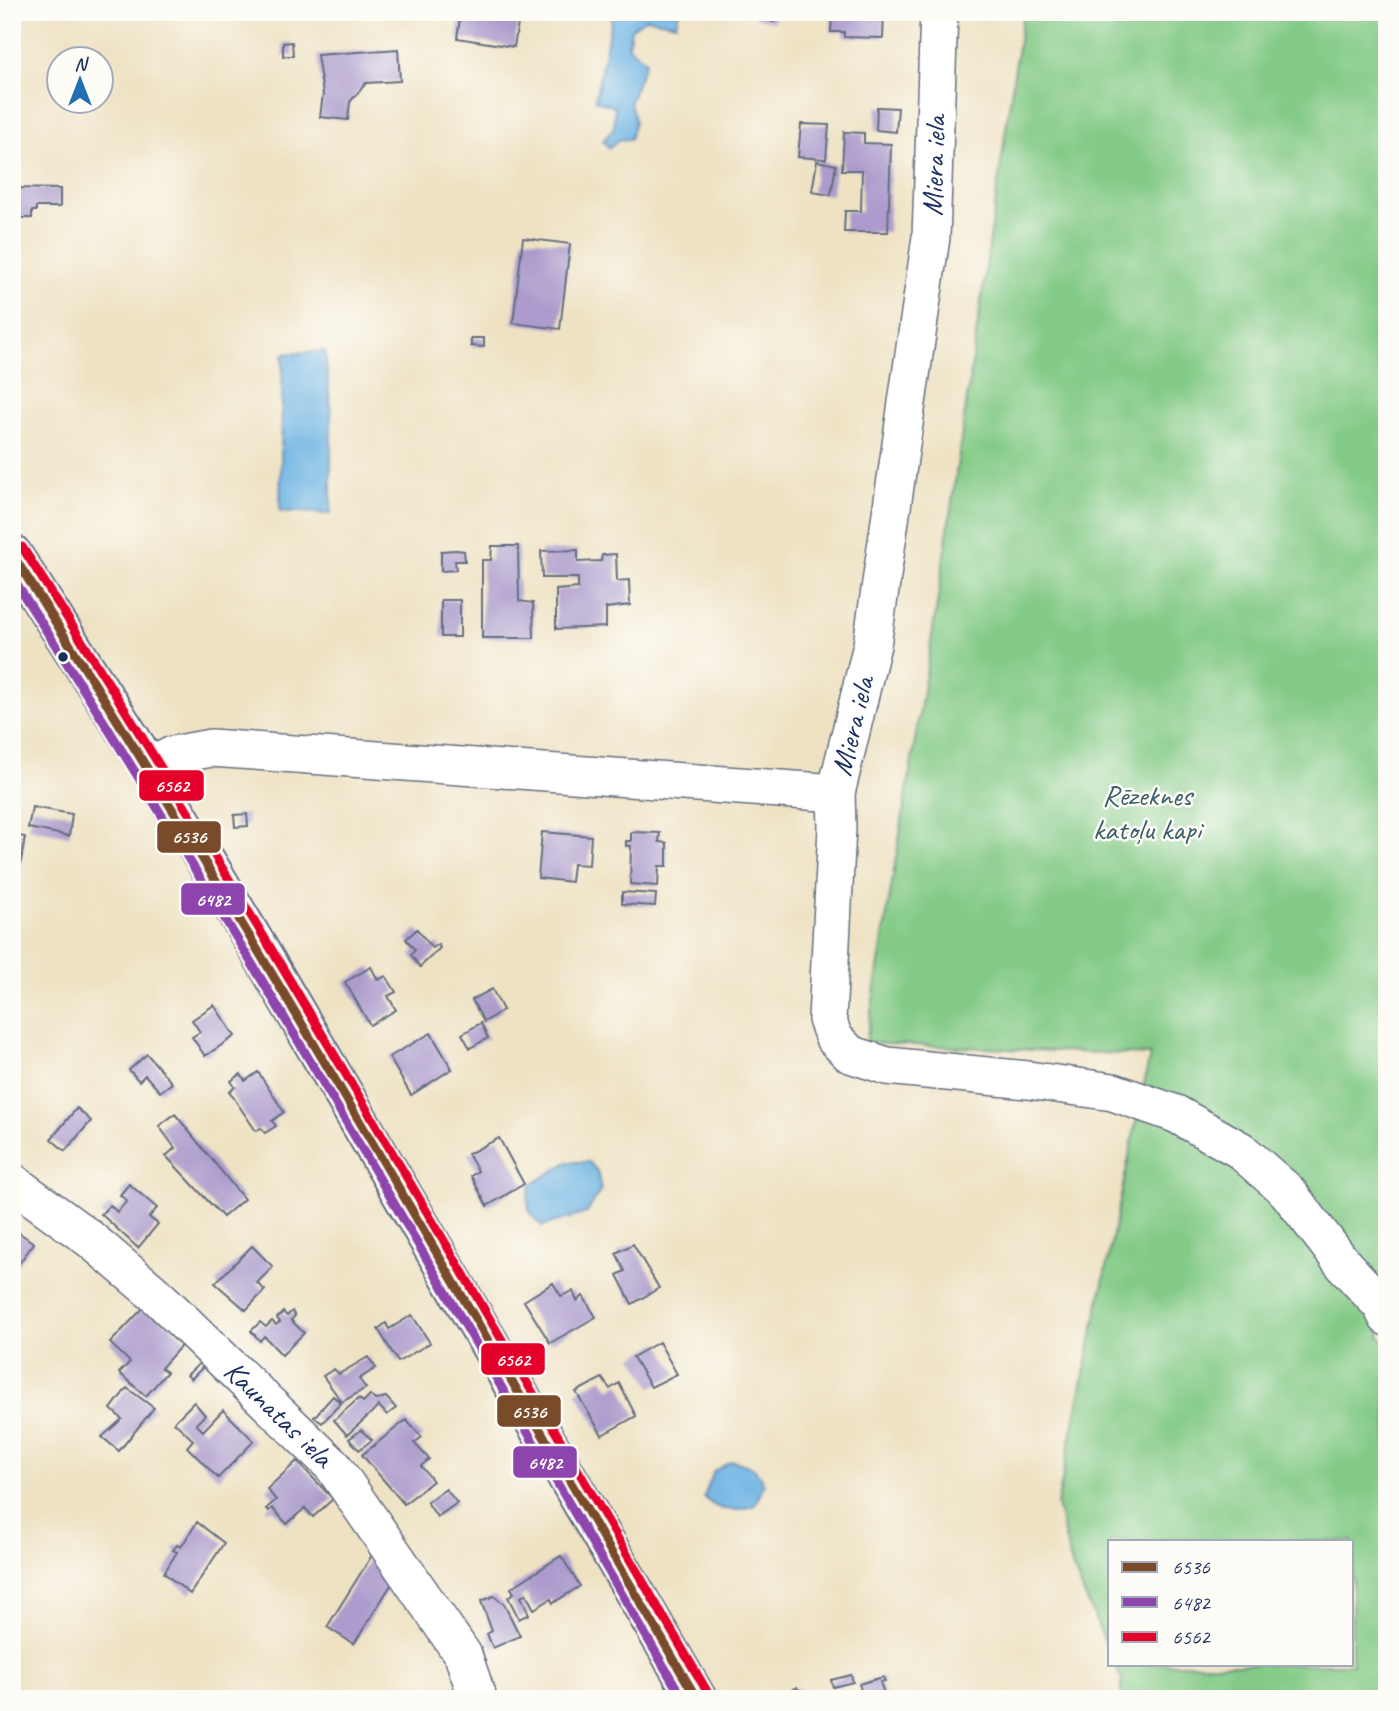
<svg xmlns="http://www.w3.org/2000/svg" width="1399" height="1711" viewBox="0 0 1399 1711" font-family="Caveat,sans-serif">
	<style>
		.green { fill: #83ca86; stroke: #4f7c72; stroke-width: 2 }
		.water { fill: #6cb2e2; stroke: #4470a0; stroke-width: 2 }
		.building { fill: #ac9bcc }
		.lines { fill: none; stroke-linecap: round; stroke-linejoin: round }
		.minor-casing { stroke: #656e81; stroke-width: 40 }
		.major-casing { stroke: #656e81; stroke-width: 42 }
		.minor { stroke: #fff; stroke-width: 37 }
		.major { stroke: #fff; stroke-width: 38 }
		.bus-1-casing { stroke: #fdfcf7; stroke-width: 14 }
		.bus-2-casing { stroke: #fdfcf7; stroke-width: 14 }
		.bus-3-casing { stroke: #fdfcf7; stroke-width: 14 }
		.bus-1 { stroke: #7a4b2a; stroke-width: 9 }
		.bus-2 { stroke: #8e44ad; stroke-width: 9 }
		.bus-3 { stroke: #e4002b; stroke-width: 9 }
		.bus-dot { fill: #1b2f5e; stroke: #fdfcf7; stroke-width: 2.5 }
		.labels { text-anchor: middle; stroke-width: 5; stroke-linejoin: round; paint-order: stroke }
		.street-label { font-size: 30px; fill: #1b2f5e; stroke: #fdfcf7 }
		.park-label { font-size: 30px; fill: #3a5e6a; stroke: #fdfcf7 }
		.line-badge { stroke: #fdfcf7; stroke-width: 2.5 }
		.badge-label { font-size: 19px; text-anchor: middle; font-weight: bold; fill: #fff }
	</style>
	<rect width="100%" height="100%" fill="#fdfcf7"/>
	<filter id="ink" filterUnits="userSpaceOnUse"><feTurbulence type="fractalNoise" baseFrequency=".0143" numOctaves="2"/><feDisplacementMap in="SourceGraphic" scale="14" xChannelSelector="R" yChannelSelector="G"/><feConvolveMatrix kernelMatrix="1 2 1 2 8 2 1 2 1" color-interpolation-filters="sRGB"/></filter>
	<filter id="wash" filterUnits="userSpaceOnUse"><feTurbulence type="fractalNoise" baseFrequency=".00686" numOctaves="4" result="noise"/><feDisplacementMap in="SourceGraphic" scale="28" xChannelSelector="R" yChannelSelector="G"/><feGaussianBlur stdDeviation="1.57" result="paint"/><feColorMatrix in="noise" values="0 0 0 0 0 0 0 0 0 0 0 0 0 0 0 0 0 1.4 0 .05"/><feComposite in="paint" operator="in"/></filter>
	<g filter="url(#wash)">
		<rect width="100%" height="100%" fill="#eee2c3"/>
		<!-- green -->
		<path class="green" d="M1023,12H1387V1323L1379,1336L1387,1344V1699H1121L1122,1680L1115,1664H1352V1541H1110V1653L1072,1566L1057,1505L1150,1055L866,1043L937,605Z"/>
		<!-- water -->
		<path class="water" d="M620,12H679L676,24L646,18L631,29L628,46L646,61L630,101L635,122L630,139L619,140L609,148L603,141L614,127L615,107L595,100L612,17Z
			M325,351L331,412V514L280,511L283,354Z
			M568,1162H589L597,1171L601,1189L587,1213L542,1226C526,1213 526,1204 531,1185Z
			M732,1461C750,1465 757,1467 764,1485L755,1505C736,1512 718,1513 704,1497L714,1471Z"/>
		<g id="blocks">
			<!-- building -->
			<path class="building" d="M461,12H488L519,18L514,47L457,38Z
				M755,12H776L774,22L754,17Z
				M832,12H884L883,38L844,37V32H831Z
				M292,42L293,56H283V43Z
				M398,49L400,81L366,83L350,102L348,120L320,117L323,94L317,55Z
				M877,107L898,108L896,132L876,130Z
				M801,124L829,125L826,159L798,157Z
				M844,132L864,133V143L891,144L888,232H844L845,211H861L862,170H842Z
				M817,161L836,165L831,195L812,192Z
				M12,188L60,189V207H36V211H32V218H12Z
				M523,238L570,244L560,329L513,323Z
				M471,338H484V347L471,346Z
				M492,546H518L519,601L533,603L534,638H482V560H491Z
				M456,550L464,551L465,561H455L456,570L441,571V551Z
				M578,550V562L601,561L602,555L616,554L617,581L629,580L630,605L606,608V627L556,629V590L578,588V578H542L541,551Z
				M441,600H460V637H441Z
				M32,807L72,814L69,836L28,828Z
				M247,814L248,826L235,827L234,815Z
				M542,832L591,836L589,865L573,864L571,882L538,878Z
				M631,832L660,833L659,842L667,843V866H659L658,886L630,884L631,846H626V841H631Z
				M12,835L25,837L19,872L12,871Z
				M622,892L656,894L655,906L622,904Z
				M417,929L432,948L438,944L440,948L420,967L411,955L415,950L406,939Z
				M371,967L378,980L386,976L396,992L388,996L396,1010L370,1025L345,982Z
				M492,989L503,1010L484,1022L472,1000Z
				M214,1005L235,1036L205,1056L192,1037L200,1032L192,1020Z
				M481,1023L488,1038L470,1048L462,1034Z
				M431,1033L452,1069L411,1095L389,1057Z
				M147,1054L172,1083L160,1092L145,1075L139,1081L129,1070Z
				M258,1072L284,1112L272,1121L276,1126L265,1133L261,1128L256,1131L229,1091L235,1087L231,1081L241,1074L245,1081Z
				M77,1108L91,1121L65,1151L51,1139Z
				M175,1114L244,1199L223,1217L166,1156L175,1148L159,1126Z
				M499,1138L524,1184L487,1206L471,1176L478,1171L468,1154Z
				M129,1184L157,1208L149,1217L158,1224L138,1248L101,1214L110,1205L117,1212L127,1201L120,1195Z
				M12,1228L34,1243L12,1273Z
				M633,1244L659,1288L632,1304L617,1275L625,1271L616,1253Z
				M252,1246L273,1267L257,1283L265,1290L246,1310L215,1283Z
				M553,1283L561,1296L573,1291L577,1301L583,1296L596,1317L550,1343L524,1301Z
				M146,1305L186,1340L161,1368L167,1372L146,1396L119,1373L130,1362L110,1343Z
				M292,1311L295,1316L291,1320L304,1333L282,1355L264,1336L260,1341L251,1331L260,1322L266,1327L272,1321L276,1325L280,1322L277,1318L283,1312L287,1316Z
				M412,1315L430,1343L398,1362L378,1329L386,1323L389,1329Z
				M659,1342L677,1374L651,1387L633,1357Z
				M368,1357L376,1368L359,1379L366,1388L342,1402L323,1376L334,1369L339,1374Z
				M205,1358L209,1361L191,1379L187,1375Z
				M602,1378L610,1389L619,1383L636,1416L602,1435L576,1392Z
				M127,1388L154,1408L119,1451L102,1437L122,1419L111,1409Z
				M370,1395L375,1400L386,1397L396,1408L387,1415L379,1406L347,1435L334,1420L359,1398L363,1402Z
				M333,1396L341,1403L322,1423L314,1417Z
				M194,1402L205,1415L196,1424L203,1431L223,1410L254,1441L218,1478L187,1447L193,1440L174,1422Z
				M406,1420L422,1437L414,1443L429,1459L421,1466L433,1481L404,1504L362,1455Z
				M361,1430L372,1440L359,1450L349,1439Z
				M297,1461L333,1499L313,1517L305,1508L287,1524L272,1508L269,1511L266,1509L276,1500L267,1489Z
				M446,1489L457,1503L437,1517L427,1502Z
				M197,1522L224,1543L190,1594L164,1573L177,1552L173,1550L177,1545L181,1547Z
				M374,1552L401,1569L354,1644L327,1627Z
				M561,1556L580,1586L553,1603L551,1599L534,1609L526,1594L521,1597L529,1614L519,1619L508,1597L514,1593L511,1588Z
				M494,1596L504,1604L520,1636L493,1648L487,1634L492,1631L481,1601Z
				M851,1675L853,1682L833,1687L831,1680Z
				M883,1677L885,1681L880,1682L886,1699H864L859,1684Z
				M797,1687L804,1699H775Z"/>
		</g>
	</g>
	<g filter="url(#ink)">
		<use href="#blocks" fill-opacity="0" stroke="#656e81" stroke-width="2"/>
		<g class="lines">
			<!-- minor casing -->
			<g class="minor-casing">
				<g id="minor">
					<path id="s1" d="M149,767L173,755L211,748L836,793L872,645L931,237L939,12"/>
					<path d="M836,793L837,828L827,1019L834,1038L850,1054L887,1066L1028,1080L1113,1092L1176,1114L1240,1150L1287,1191L1344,1265L1381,1305L1387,1317"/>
					<path id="s2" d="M12,1182L90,1239L157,1296L333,1466L463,1655L478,1699"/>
				</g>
			</g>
			<!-- major casing -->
			<g class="major-casing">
				<path id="major" d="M12,554L149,767L255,943L697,1699"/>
			</g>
			<!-- minor -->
			<use href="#minor" class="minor"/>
			<!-- major -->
			<use href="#major" class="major"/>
			<!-- bus-1 casing -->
			<g class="bus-1-casing">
				<path id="bus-1" d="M12,554C253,928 472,1315 697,1699"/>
			</g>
			<!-- bus-2 casing -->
			<g class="bus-2-casing">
				<path id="bus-2" d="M12,577C248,943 463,1323 683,1699"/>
			</g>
			<!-- bus-3 casing -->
			<g class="bus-3-casing">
				<path id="bus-3" d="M22,547C263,922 483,1309 708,1693"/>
			</g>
			<!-- bus-1 -->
			<use href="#bus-1" class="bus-1"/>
			<!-- bus-2 -->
			<use href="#bus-2" class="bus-2"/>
			<!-- bus-3 -->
			<use href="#bus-3" class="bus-3"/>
		</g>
	</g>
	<!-- markers -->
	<circle class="bus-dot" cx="63" cy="657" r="6"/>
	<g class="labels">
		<!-- street labels -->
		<g class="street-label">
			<text dy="10" stroke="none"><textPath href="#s1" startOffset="1328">Miera iela</textPath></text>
			<text dy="10" stroke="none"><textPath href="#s1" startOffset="761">Miera iela</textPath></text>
			<text dy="10" stroke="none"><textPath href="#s2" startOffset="354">Kaunatas iela</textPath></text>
		</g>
		<!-- park labels -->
		<g class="park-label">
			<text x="1147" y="805">Rēzeknes<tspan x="1147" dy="34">katoļu kapi</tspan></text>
		</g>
	</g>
	<g class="line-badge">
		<rect x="138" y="769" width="67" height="33" rx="7" fill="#e4002b"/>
		<rect x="156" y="820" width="66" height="34" rx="7" fill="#7a4b2a"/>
		<rect x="180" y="882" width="66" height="34" rx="7" fill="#8e44ad"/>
		<rect x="480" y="1342" width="66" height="34" rx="7" fill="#e4002b"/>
		<rect x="496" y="1394" width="66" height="34" rx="7" fill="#7a4b2a"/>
		<rect x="512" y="1445" width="66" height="34" rx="7" fill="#8e44ad"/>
	</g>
	<g class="badge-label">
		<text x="172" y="792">6562</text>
		<text x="189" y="843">6536</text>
		<text x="213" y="906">6482</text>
		<text x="513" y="1366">6562</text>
		<text x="529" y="1418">6536</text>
		<text x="545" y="1469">6482</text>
	</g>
	<!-- margin -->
	<rect width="1399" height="1711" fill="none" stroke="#fdfcf7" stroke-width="42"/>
	<!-- legend -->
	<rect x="1108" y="1540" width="245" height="126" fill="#fdfcf7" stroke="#a3aaba" stroke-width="2"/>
	<rect x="1122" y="1562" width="35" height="10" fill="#7a4b2a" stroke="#a3aaba" stroke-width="2"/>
	<text x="1172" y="1574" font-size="21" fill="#1b2f5e">6536</text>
	<rect x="1122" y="1597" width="35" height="10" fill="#8e44ad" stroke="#a3aaba" stroke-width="2"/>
	<text x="1172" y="1610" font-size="21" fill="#1b2f5e">6482</text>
	<rect x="1122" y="1632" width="35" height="10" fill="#e4002b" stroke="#a3aaba" stroke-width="2"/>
	<text x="1172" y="1644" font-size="21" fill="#1b2f5e">6562</text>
	<!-- north arrow -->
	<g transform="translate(80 80)"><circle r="33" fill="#fdfcf7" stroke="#a3aaba" stroke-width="2"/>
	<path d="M0-5L12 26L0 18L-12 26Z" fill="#1f6fb2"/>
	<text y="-10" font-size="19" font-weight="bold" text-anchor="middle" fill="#1b2f5e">N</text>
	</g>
</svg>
